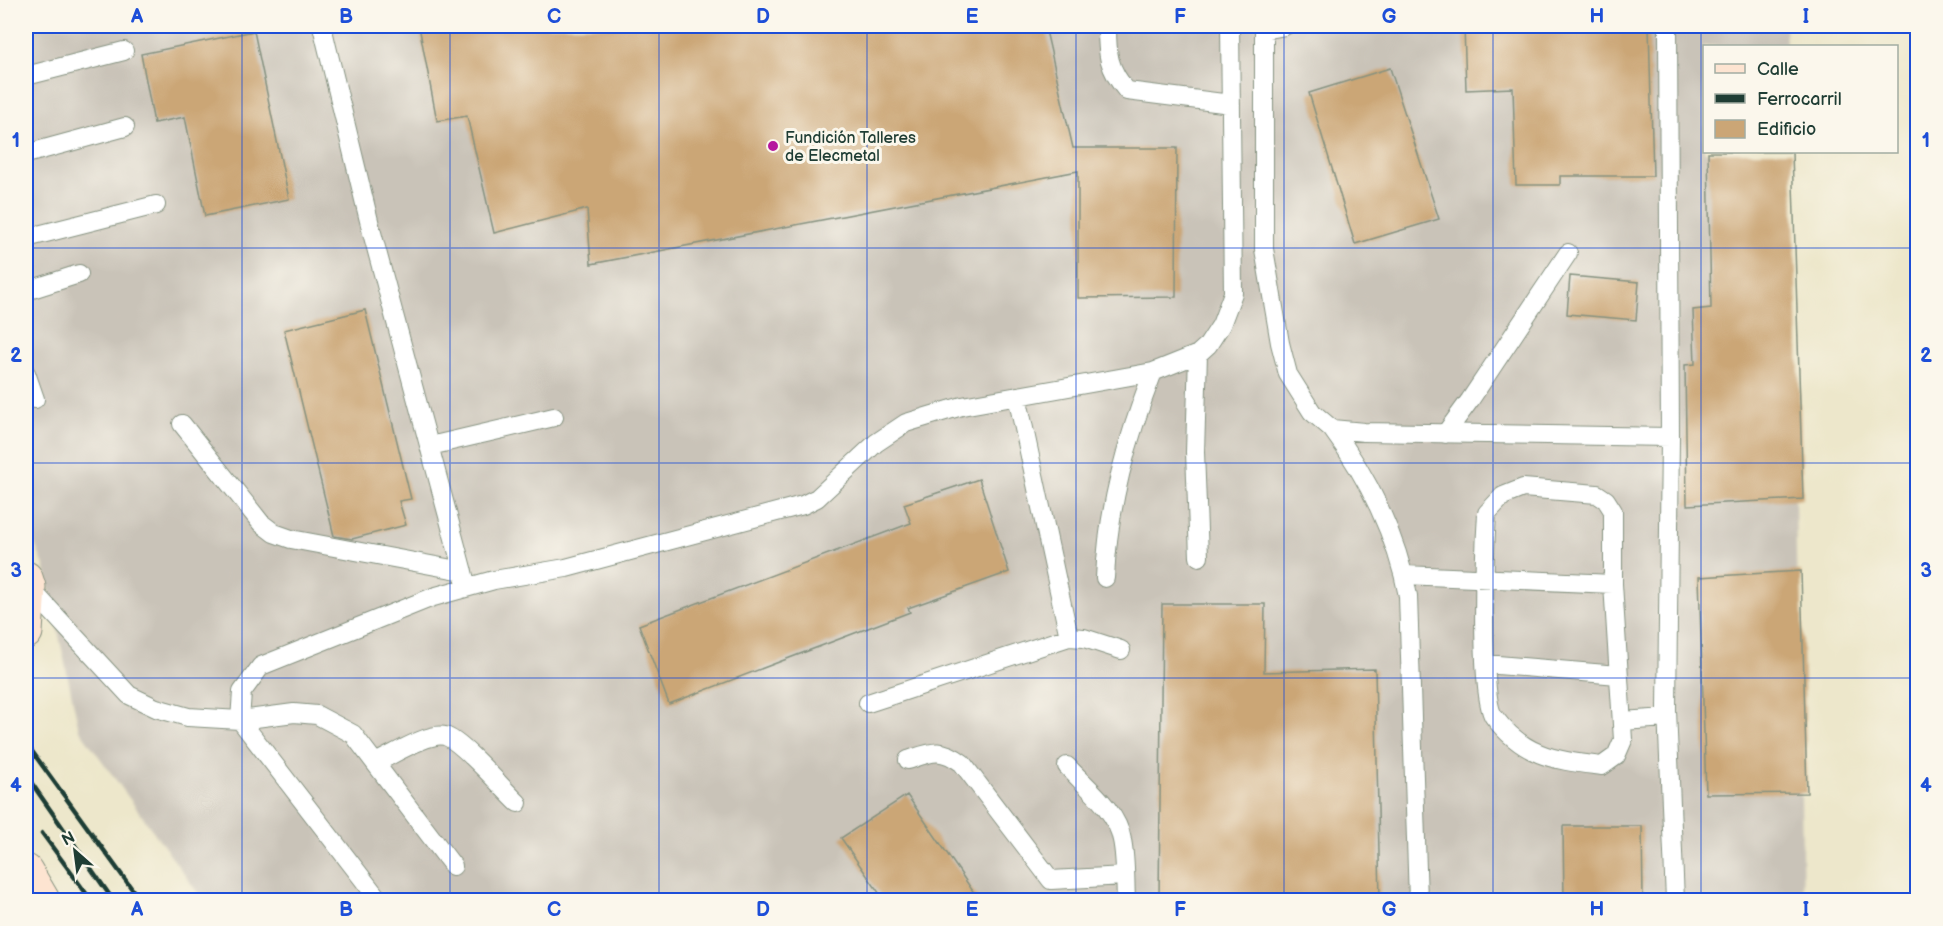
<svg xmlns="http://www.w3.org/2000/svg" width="1943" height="926" viewBox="0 0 1943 926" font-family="'Balsamiq Sans',sans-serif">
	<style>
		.industrial { fill: #c9c3b8 }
		.building { fill: #cba676 }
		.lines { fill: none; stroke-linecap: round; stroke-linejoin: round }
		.lane-casing { stroke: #869280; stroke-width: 20 }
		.secondary-casing { stroke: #869280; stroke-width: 35 }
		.lane { stroke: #fff; stroke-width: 18 }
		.secondary { stroke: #fde4d1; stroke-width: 33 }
		.rail { stroke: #1f3d34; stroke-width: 4.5 }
		.grid { fill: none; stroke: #1d4ed8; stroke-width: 1.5; stroke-opacity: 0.55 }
		.poi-dot { fill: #b5179e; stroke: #fbf7ec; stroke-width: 2 }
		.labels { text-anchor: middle; stroke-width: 6; stroke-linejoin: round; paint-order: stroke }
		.poi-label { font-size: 16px; fill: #1f3d34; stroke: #fbf7ec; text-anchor: start }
		.neatline { fill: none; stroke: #1d4ed8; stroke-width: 2 }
		.grid-label { font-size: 20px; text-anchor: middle; font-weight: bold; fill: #1d4ed8 }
	</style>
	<rect width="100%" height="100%" fill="#fbf7ec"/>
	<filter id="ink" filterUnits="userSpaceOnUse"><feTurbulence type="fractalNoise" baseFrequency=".0167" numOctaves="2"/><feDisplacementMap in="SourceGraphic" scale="12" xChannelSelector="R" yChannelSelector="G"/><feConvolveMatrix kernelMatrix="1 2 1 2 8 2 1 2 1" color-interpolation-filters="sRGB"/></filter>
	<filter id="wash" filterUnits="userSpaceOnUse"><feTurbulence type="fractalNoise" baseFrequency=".008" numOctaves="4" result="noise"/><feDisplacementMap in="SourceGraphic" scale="24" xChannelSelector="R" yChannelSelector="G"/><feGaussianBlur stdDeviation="1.35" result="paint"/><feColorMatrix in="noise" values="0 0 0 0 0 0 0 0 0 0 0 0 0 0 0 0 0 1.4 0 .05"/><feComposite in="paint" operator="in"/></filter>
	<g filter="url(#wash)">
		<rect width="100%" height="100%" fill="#ede7cb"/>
		<!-- industrial -->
		<path class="industrial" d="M26,26H1785L1786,46H1704V152H1788L1803,900H203L79,729L44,565L26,524Z"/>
		<g id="blocks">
			<!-- building -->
			<path class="building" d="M419,26H1045L1073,148H1177L1176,297L1078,298V171L591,264L587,209L494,233L467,116L437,121Z
				M1464,26H1649L1653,176H1560V185H1516L1513,88L1466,90Z
				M254,31L289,199L205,216L185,117L154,123L141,54Z
				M1390,68L1439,219L1355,244L1309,93Z
				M1708,152H1792L1803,499L1687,505L1685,365L1695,364L1693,310L1711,308Z
				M1570,276L1639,282L1636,320L1567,314Z
				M365,310L411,499L399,501L406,525L352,539L334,536L284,330Z
				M979,479L1009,572L908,608L910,612L669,704L639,625L911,523L904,504Z
				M1801,571L1807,793L1706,794L1699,577Z
				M1162,604H1265L1264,672L1375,669L1380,900H1159Z
				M907,795L979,900H884L841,838Z
				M1563,826H1642L1643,900H1564Z"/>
		</g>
	</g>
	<g filter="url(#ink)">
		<use href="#blocks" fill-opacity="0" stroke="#869280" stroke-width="1.5"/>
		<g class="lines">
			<!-- lane casing -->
			<g class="lane-casing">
				<path id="lane" d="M322,26L371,229L467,587
					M1107,26C1107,54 1108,69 1127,91L1231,104
					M1264,26V249L1280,343L1288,374L1312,412L1332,429L1364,432L1670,437
					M1668,26L1670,437L1667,710L1675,900
					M1264,30L1285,26
					M26,76L124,51
					M26,154L125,127
					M26,238L156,205
					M26,291L79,274
					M1198,354L1195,452L1199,557
					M26,373L35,399
					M1017,396L1069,637
					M182,424L261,523L274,533L291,539L463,571
					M1332,429C1368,477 1397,537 1408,596L1418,900
					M1445,434L1470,400L1568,253
					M430,446L554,417
					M1523,488L1597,494L1606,500L1613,511V584L1623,740L1616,756L1602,766C1556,760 1525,758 1494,717C1479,699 1485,544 1487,513L1503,496Z
					M1404,575L1613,584
					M1105,578C1108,506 1127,439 1153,372
					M29,587L129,695L156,708L188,717L240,720L294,713L317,715L353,734L453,866
					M1486,664L1618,675
					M868,703L1069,637L1084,638L1121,650
					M1622,721L1667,718
					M908,760C932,752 940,747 962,763L1051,880L1125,876
					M375,763C391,756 428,732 445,736C462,741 503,789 518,803
					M1067,766C1086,787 1117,810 1122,840C1126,859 1125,881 1126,900
					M379,900L240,720L242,692L261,666L433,597L494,580L566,568L803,505L817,498L876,443L906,423L962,406L1153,372L1198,354L1208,345L1221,325L1233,293L1230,26"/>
			</g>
			<!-- secondary casing -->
			<g class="secondary-casing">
				<path id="secondary" d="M26,578L29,587L26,632
					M26,871L43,900"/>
			</g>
			<!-- lane -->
			<use href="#lane" class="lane"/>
			<!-- secondary -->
			<use href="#secondary" class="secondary"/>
			<!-- rail -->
			<path class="rail" d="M26,743L140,900
				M26,775L113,900
				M42,833L91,900"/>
		</g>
	</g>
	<!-- grid -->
	<path class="grid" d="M242,26V900M450,26V900M659,26V900M867,26V900M1076,26V900M1284,26V900M1493,26V900M1701,26V900M26,248H1918M26,463H1918M26,678H1918"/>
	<!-- markers -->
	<circle class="poi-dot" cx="773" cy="146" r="6"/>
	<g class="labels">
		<!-- poi labels -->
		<g class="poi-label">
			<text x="785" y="143">Fundición Talleres<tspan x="785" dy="18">de Elecmetal</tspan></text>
		</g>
	</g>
	<!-- margin -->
	<rect width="1943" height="926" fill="none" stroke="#fbf7ec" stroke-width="66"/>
	<!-- legend -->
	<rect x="1703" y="45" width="195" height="108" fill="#fbf7ec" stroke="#a3ada2" stroke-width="1.5"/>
	<rect x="1715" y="64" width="30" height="9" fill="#fde4d1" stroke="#a3ada2" stroke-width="1.5"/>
	<text x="1757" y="75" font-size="18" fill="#1f3d34">Calle</text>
	<rect x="1715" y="94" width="30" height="9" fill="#1f3d34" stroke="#a3ada2" stroke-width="1.5"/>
	<text x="1757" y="105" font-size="18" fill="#1f3d34">Ferrocarril</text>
	<rect x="1715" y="120" width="30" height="18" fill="#cba676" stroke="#a3ada2" stroke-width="1.5"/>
	<text x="1757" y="135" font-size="18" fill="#1f3d34">Edificio</text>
	<!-- north arrow -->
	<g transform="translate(75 851) rotate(332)" stroke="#fbf7ec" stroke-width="4.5" paint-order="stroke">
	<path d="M0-4.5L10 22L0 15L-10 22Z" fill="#1f3d34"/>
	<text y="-9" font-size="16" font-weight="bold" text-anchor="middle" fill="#1f3d34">N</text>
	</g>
	<rect x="33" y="33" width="1877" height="860" class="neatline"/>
	<g class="grid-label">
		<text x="137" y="23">A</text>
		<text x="346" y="23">B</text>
		<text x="554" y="23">C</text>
		<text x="763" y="23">D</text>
		<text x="972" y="23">E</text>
		<text x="1180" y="23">F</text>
		<text x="1389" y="23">G</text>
		<text x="1597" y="23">H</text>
		<text x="1806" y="23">I</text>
		<text x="16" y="147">1</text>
		<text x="1926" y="147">1</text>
		<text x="16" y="362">2</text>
		<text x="1926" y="362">2</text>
		<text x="16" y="577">3</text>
		<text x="1926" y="577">3</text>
		<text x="16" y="792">4</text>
		<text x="1926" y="792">4</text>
		<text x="137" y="916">A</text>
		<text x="346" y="916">B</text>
		<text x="554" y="916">C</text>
		<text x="763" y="916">D</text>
		<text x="972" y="916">E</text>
		<text x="1180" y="916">F</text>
		<text x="1389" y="916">G</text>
		<text x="1597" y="916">H</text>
		<text x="1806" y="916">I</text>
	</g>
</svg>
